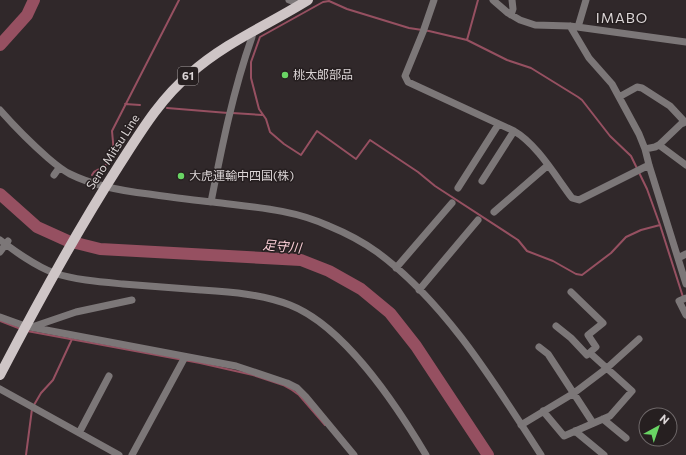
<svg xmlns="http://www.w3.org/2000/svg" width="686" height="455" viewBox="0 0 686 455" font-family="Commissioner,'Noto Sans JP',sans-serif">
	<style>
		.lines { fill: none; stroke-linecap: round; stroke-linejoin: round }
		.stream { stroke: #965061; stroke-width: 2 }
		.river { stroke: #965061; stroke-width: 12 }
		.minor { stroke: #7c7778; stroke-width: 7 }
		.primary { stroke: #cec5c6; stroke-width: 10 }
		.poi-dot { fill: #69d464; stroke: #261f20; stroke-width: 1.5 }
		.labels { text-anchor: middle; stroke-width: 3; stroke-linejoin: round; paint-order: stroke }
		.shield { fill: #261f20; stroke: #a59e9f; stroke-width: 1 }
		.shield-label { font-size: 11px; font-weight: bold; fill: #dbd5d6 }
		.poi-label { font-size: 12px; fill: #dbd5d6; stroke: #261f20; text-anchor: start }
		.street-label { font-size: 12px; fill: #dbd5d6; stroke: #261f20 }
		.water-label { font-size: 13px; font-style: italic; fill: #f9cdd5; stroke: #261f20 }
		.quarter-label { font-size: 14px; letter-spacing: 1px; fill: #dbd5d6; stroke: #261f20 }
	</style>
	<rect width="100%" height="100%" fill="#30282a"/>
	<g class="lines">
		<!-- stream -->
		<path class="stream" d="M478,0L467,40L507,60L531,68L578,97L582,100L610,136L631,156L647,189L660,225L683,297
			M467,40L429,31L409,28L347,9L329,1L323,2L260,37L251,62V78L259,109L266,119L270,132L284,144L301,155L317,131L356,159L370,140L418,172L435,186L518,240L527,251L553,261L576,274L582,275L611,253L626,237L641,230L660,225
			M125,104L140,105
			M167,108L228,113
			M232,113L262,115
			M92,175L94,172L105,166L114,153L112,131L179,0
			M0,321L21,329
			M27,331L200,363L253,375L283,385L292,390L299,395L325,425
			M34,405L41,393L53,380L72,339
			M26,455L32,409"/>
		<!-- river -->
		<path class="river" d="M0,45L27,15L34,0
			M0,194L37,227L68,241L100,249L301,260L329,271L361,289L390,313L416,346L488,455"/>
		<!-- minor -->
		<path class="minor" d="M289,0L301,4
			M434,0L423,32L405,76L408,82L514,131L482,181
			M493,0L508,13L520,20L535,25L570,26L686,42
			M511,15L513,9L512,0
			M570,26L589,58L612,84L639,134L645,149L649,165L686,284
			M578,27L586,0
			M619,97L637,87L642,88L670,106L685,122
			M0,110C15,127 31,143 48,158C55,164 62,170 70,174C94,186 122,191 149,194C170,197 191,200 213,202C252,207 293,209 329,226C346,233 363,242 377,252C446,303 495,384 541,455
			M514,131C537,144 556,177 572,198L579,200L649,165
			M659,145L681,124L686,122
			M645,149L655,147L659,145L686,165
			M54,175L59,168
			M458,188L498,125
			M211,202C222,146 233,91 252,37L253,31
			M494,212L547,166
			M0,240C16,252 35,266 54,273C75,280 101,282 123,284C149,286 175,288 201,290C231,292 262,294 290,305C344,326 397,406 426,455
			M0,252L8,241
			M678,258L686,254
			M396,268L452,203
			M419,290L478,220
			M686,298L679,301L686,315
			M0,317L25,326L236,366L287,383L297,388L306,397L354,455
			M556,326L571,338L587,355L596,347L588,335L603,323L571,292
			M32,327L76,312L132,300
			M539,347L548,354L593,423
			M0,389L119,455
			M543,411L564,436L610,416L632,391L590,353
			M603,419L626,438
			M521,425L574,393L607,368L639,339
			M575,431L604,455
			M79,433L109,376
			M132,455L185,357"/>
		<!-- primary -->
		<path class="primary" d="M0,375C37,304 75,234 118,167C140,133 160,99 190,74C226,42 268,25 308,0"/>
	</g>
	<!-- markers -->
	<g class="poi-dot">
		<circle cx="285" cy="75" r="4"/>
		<circle cx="181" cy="176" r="4"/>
	</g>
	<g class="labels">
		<!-- shield labels -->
		<rect class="shield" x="178" y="67" width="20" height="18" rx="3"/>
		<g class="shield-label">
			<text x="188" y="80">61</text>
		</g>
		<!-- poi labels -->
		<g class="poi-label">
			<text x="293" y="79">桃太郎部品</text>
			<text x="189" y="180">大虎運輸中四国(株)</text>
		</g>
		<!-- street labels -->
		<g class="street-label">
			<text transform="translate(113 152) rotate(-57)" y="4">Seno Mitsu Line</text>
		</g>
		<!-- water labels -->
		<g class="water-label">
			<text transform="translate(282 246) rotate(5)" y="5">足守川</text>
		</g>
		<!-- quarter labels -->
		<g class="quarter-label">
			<text x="622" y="23">IMABO</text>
		</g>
	</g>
	<!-- north arrow -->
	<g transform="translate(658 427) rotate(40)"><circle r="19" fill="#261f20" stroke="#6e6869"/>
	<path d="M0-3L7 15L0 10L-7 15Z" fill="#69d464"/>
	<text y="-6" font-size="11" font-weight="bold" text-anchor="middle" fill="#dbd5d6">N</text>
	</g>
</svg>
